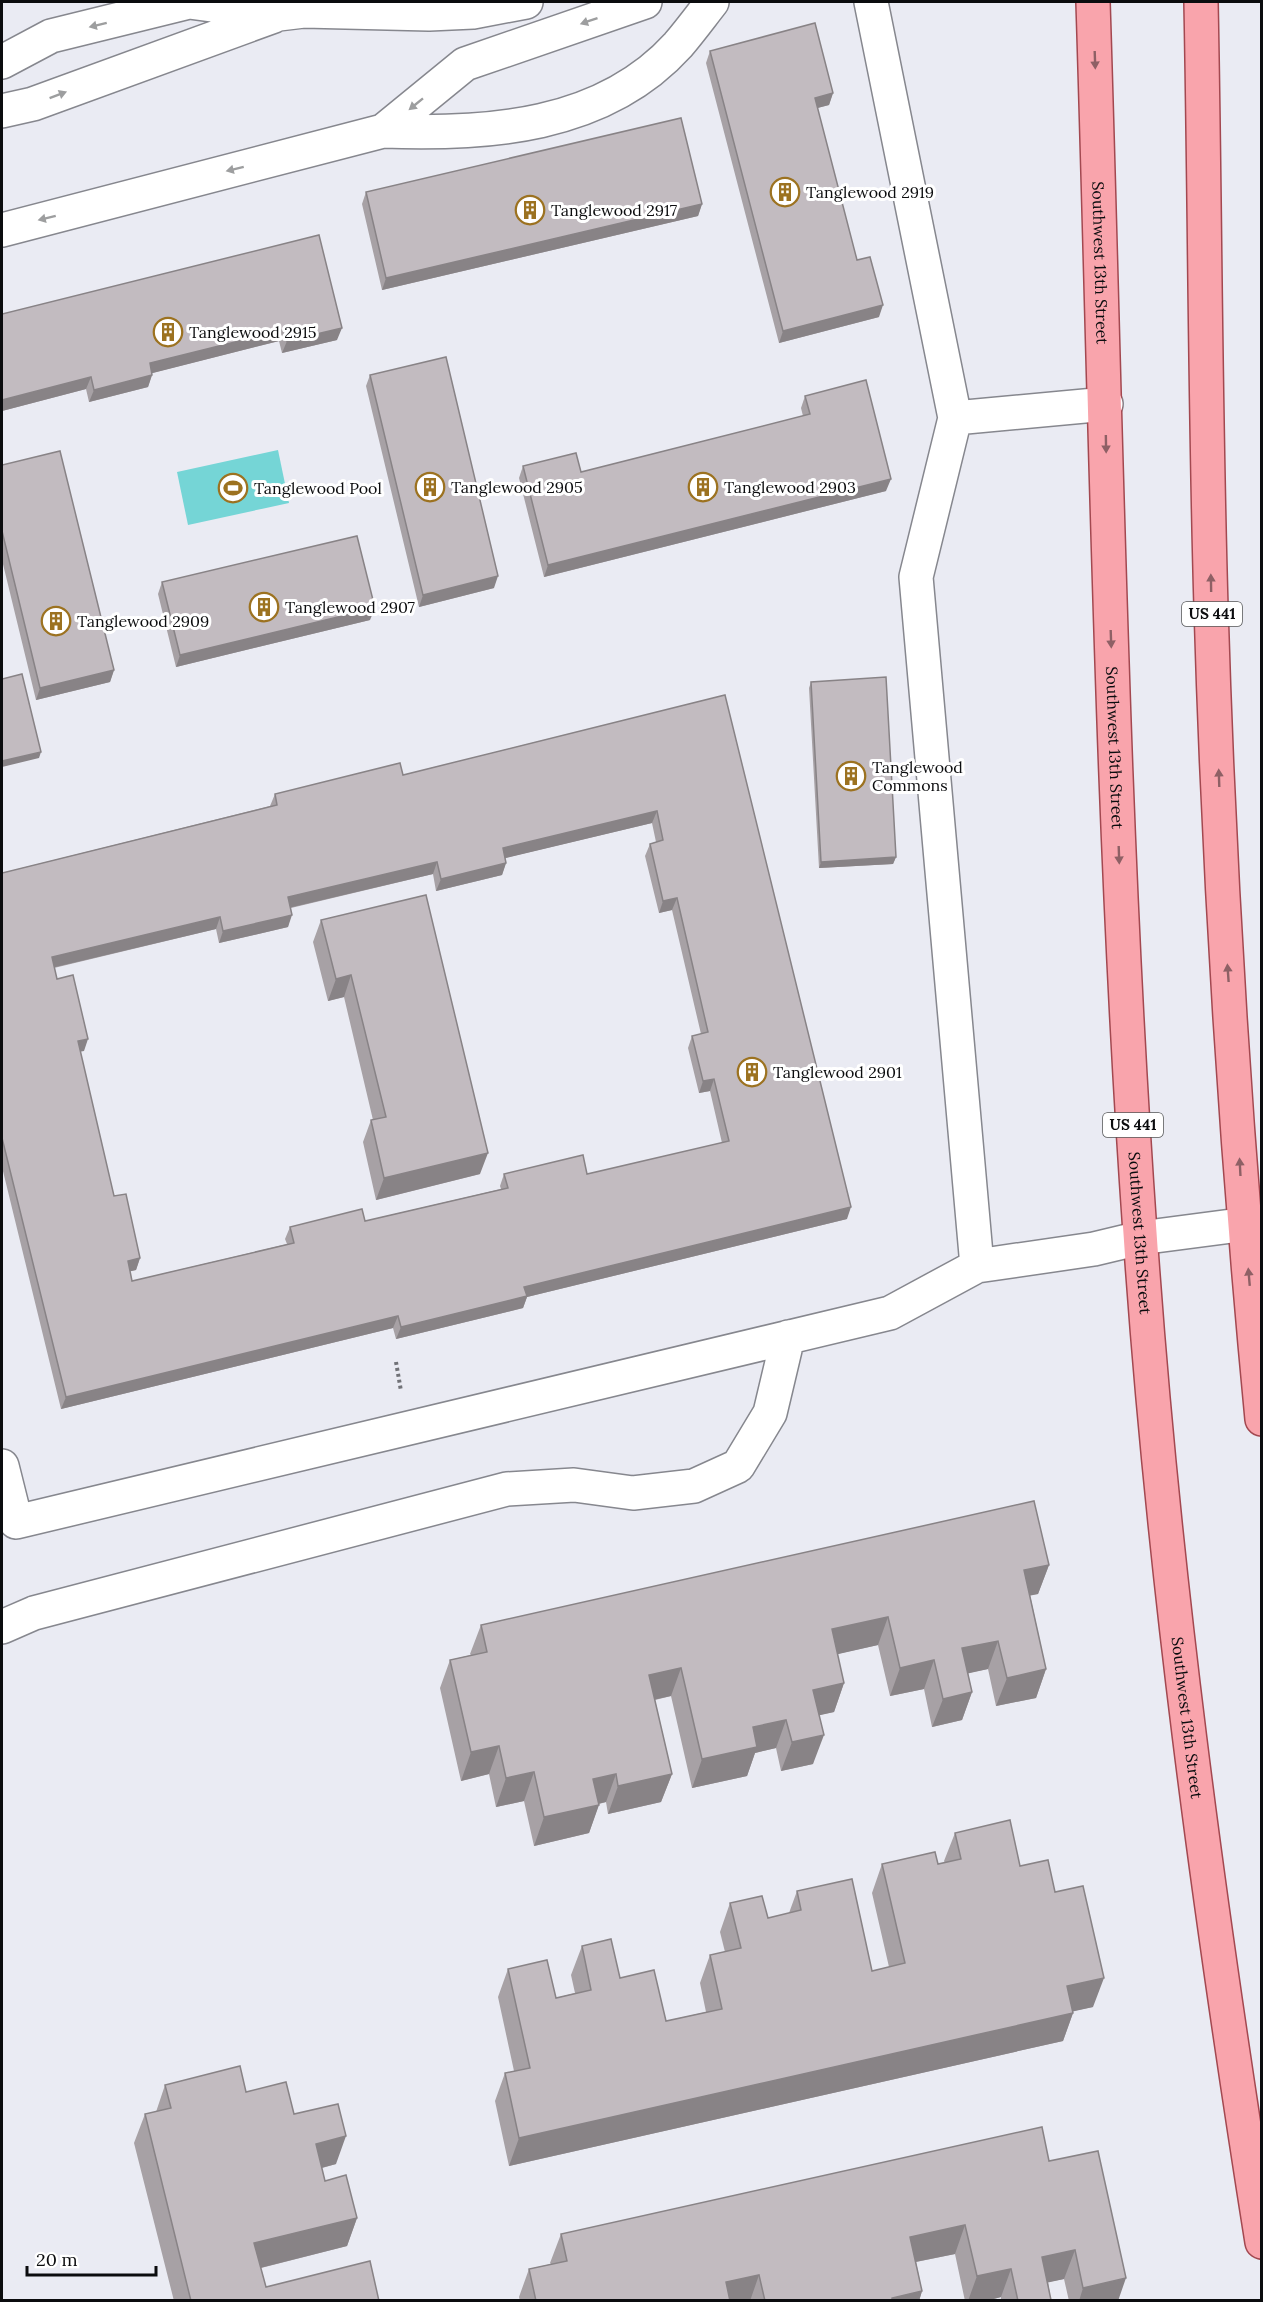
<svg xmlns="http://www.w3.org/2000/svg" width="1263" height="2302" viewBox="0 0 1263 2302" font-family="Lora,serif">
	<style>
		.water { fill: #75d5d6 }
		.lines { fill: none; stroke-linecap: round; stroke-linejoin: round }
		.minor-casing { stroke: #86878e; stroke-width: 36 }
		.major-casing { stroke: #a34850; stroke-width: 36 }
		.path { stroke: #717277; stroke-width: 4; stroke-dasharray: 3 3; stroke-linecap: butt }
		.minor { stroke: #fff; stroke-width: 33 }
		.major { stroke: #f9a4ac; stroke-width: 33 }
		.wall { fill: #a7a1a5; fill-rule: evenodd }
		.shaded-wall { fill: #888386 }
		.building { fill: #c2bbc0; stroke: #888386; stroke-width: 1.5; fill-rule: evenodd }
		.oneway { fill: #9d9e9f }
		.oneway2 { fill: #8e6065 }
		.labels { text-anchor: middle; stroke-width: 6; stroke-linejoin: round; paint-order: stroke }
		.shield { fill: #fff; stroke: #545556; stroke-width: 1.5 }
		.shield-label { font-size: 15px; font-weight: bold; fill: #0b0c0e }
		.poi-label { font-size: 16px; fill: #0b0c0e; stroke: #fff; text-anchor: start }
		.street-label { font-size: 16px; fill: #0b0c0e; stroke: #fff }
	</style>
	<rect width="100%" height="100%" fill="#eaebf3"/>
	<!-- water -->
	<path class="water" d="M278,450L289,503L188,525L177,472Z"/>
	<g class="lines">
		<!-- minor casing -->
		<g class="minor-casing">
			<path id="minor" d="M2,62L51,36L189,2L279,14L304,11L429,14L473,12L526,2
				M2,111L33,104L274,16
				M383,131C486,135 603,128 678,45C690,31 701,16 712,2
				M2,230L383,131L465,64L645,2
				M955,418L1106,404
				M977,1266L1094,1249L1140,1238L1262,1222
				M2,1466L16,1522L890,1313L977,1266L916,577L955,418L871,2
				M2,1627L34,1613L507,1489L574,1485L633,1493L694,1486L738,1466L770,1413L788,1337"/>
		</g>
		<!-- major casing -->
		<g class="major-casing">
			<g id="major">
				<path id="s1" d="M1093,2C1106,412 1111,823 1140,1233C1163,1571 1209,1908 1262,2242"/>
				<path d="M1201,2C1205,203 1205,406 1211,607C1219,878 1236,1149 1262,1419"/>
			</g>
		</g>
		<!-- path -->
		<path class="path" d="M396,1362L401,1391"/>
		<!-- minor -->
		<use href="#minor" class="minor"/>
		<!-- major -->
		<use href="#major" class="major"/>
	</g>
	<!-- wall -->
	<path class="wall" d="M710,51L833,93L829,105L817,108L857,260L879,317L779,343L706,63Z
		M366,192L702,204L698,216L382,290L362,204Z
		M319,235L337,340L282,353L279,341L152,373V375L148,387L89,402L86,389L2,411Z
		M370,375L494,588L419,607L366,386Z
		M805,396L886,491L544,577L519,478L523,466L581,472L803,416L801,408Z
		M2,465L114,670L110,682L36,700L2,560Z
		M162,582L370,620L176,667L158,594Z
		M811,682L896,857L893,864L819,868L809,688Z
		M725,695L847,1219L527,1297L523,1308L396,1339L393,1328L61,1409L2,1167V873L270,806L275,794L403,775ZM652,823L656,842L650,844L645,856L659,913L672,910L701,1034L692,1036L688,1048L699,1093L710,1091L722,1143L587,1174H504L500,1186L501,1189L365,1221L290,1227L285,1239L287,1244L132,1281L130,1271L136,1270L140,1258L114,1196L80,1051H84L57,979L54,968L216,929L219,943L288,927L291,908L433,874L436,891L502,875L506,863L505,858Z
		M321,920L480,1174L376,1200L363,1142L371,1120H373L344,997L328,1001L313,942Z
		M1049,1565L1038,1594L1030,1595L1046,1669L1036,1698L996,1706L988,1669L968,1673L972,1692L962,1720L932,1727L924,1689L890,1696L878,1645L837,1654L844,1683L834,1712L819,1715L813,1764L781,1771L776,1748L755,1753L747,1776L692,1788L671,1696L655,1700L672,1774L661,1802L608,1814L606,1802L599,1804L589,1833L534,1846L524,1801L496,1807L489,1774L461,1781L440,1688L450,1660L471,1655L470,1654L481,1625Z
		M955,1833L1020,1866L1055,1892L1093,2007L1073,2011V2013L1063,2041L509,2166L495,2101L505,2073L514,2071L498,1997L508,1969L556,1998L575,1993L571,1975L582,1946L620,1978L666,2021L706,2012L700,1983L710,1955L725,1952L720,1932L730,1903L768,1918L789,1913L797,1891L872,1971L889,1967L872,1893L882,1864H938L945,1863L944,1861Z
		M165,2085L246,2092L294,2114L336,2164L322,2168L325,2181L357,2218L347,2246L261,2268L266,2287L379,2301H174L134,2143L145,2114L156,2112Z
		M1049,2161L1118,2301H1069L1064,2279L1048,2282L1051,2301H1001V2297L986,2301H965L955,2254L916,2262L922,2291L919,2301H520L519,2297L529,2269L551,2264L550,2263L561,2234Z"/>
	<!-- shaded-wall -->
	<path class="shaded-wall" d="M833,93L829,105L810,110L815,98Z
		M702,204L698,216L382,290L386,278Z
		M883,305L879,317L779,343L783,331Z
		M342,328L337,340L282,353L287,341Z
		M283,330L279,341L145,375L150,363Z
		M152,375L148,387L89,402L94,390Z
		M91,377L86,389L2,411V400Z
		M891,479L886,491L544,577L548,565Z
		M498,576L494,588L419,607L423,595Z
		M375,608L370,620L176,667L180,655Z
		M114,670L110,682L36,700L40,688Z
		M41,752L39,758L2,767V761Z
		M657,811L652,823L498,860L503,848Z
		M896,857L893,864L819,868L821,862Z
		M437,862L433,874L284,909L288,897Z
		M506,863L502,875L436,891L441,879Z
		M677,898L672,910L659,913L663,901Z
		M292,915L288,927L219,943L223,931Z
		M220,917L216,929L47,969L52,957Z
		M351,975L344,997L328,1001L336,979Z
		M88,1039L84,1051L73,1053L78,1041Z
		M714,1079L710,1091L699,1093L703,1081Z
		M488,1153L480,1174L376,1200L384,1178Z
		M851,1207L847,1219L527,1297L523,1308L396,1339L401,1327L524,1287Z
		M140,1258L136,1270L123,1273L128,1261Z
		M398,1316L393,1328L61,1409L66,1397Z
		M1049,1565L1038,1594L1014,1599L1024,1570Z
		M888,1617L878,1645L821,1658L832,1629Z
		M998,1641L988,1669L952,1677L962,1648Z
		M934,1660L924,1689L890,1696L900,1668Z
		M681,1668L671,1696L639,1703L649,1675Z
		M1046,1669L1036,1698L996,1706L1007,1678Z
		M844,1683L834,1712L803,1719L813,1690Z
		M972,1692L962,1720L932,1727L943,1699Z
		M786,1720L776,1748L755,1753L747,1776L692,1788L702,1759L753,1727Z
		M824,1735L813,1764L781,1771L792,1742Z
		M499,1746L489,1774L461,1781L471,1752Z
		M534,1772L524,1801L496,1807L506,1778Z
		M616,1774L606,1802L583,1807L593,1779Z
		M672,1774L661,1802L608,1814L618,1786Z
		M599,1805L589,1833L534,1846L544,1817Z
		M1104,1978L1093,2007L1057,2015L1067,1986Z
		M1073,2013L1063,2041L509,2166L519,2138Z
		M346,2136L336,2164L306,2172L316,2144Z
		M357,2218L347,2246L244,2272L254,2243Z
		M965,2225L955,2254L900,2265L910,2237Z
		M1075,2250L1064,2279L1032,2286L1042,2257Z
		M1011,2269L1001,2297L986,2301H968L977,2276Z
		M759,2275L750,2301H720L726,2282Z
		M1126,2278L1118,2301H1079L1083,2288Z
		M922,2291L919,2301H891L892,2298Z"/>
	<!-- building -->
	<path class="building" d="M815,23L833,93L815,98L857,260L870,257L883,305L783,331L710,51Z
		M681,118L702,204L386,278L366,192Z
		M319,235L342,328L287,341L283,330L150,363L152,375L94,390L91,377L2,400V314Z
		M446,357L498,576L423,595L370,375Z
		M866,380L891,479L548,565L523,466L576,453L581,472L810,414L805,396Z
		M60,451L114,670L40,688L2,531V465Z
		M357,536L375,608L180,655L162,582Z
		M22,674L41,752L2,761V679Z
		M886,677L896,857L821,862L811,682Z
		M725,695L851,1207L524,1287L527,1296L401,1327L398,1316L66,1397L2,1138V873L277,805L275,794L400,763L403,775ZM657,811L663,840L650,844L663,901L677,898L708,1032L692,1036L703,1081L714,1079L729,1141L587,1174L583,1155L504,1174L508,1188L365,1221L362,1209L290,1227L294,1243L132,1281L128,1261L140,1258L126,1194L114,1196L78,1041L88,1039L73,975L57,979L52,957L220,917L223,931L284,917L292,915L288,897L437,862L441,879L506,863L503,848Z
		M426,895L488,1153L384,1178L371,1120L386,1117L351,975L336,979L321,920Z
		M1034,1501L1049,1565L1024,1570L1046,1669L1007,1678L998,1641L962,1648L972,1692L943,1699L934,1660L900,1668L888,1617L832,1629L844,1683L813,1690L824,1735L792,1742L786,1720L753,1727L757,1747L702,1759L681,1668L649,1675L672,1774L618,1786L616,1774L593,1779L599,1805L544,1817L534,1772L506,1778L499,1746L471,1752L450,1660L487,1652L481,1625Z
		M1010,1820L1020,1866L1048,1860L1055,1892L1083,1886L1104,1978L1067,1986L1073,2013L519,2138L505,2073L530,2068L508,1969L547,1960L556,1998L591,1990L582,1946L611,1939L620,1978L654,1970L666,2021L722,2009L710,1955L741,1948L730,1903L762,1896L768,1918L801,1910L797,1891L852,1879L872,1971L905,1963L882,1864L935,1852L938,1864L961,1859L955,1833Z
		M240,2066L246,2092L286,2082L294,2114L338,2104L346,2136L316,2144L325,2181L346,2175L357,2218L254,2243L266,2287L370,2261L379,2301H191L145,2114L171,2108L165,2085Z
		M1042,2127L1049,2161L1098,2151L1126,2278L1083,2288L1075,2250L1042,2257L1051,2300L1018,2301L1011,2269L977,2276L965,2225L910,2237L922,2291L892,2298V2301H765L759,2275L726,2282L730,2301H536L529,2269L567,2261L561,2234Z"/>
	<!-- one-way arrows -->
	<defs><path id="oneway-solid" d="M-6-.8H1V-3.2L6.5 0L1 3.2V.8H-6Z" transform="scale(1.5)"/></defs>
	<g class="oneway">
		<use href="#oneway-solid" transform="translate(589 21) rotate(161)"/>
		<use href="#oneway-solid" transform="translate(98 25) rotate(166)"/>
		<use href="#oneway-solid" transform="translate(58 95) rotate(-21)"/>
		<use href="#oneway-solid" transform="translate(416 104) rotate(141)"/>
		<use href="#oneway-solid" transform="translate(235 169) rotate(166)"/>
		<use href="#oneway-solid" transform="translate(47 218) rotate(166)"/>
	</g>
	<g class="oneway2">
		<use href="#oneway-solid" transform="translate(1095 60) rotate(88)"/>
		<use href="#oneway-solid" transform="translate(1106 444) rotate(89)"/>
		<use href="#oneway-solid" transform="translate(1211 583) rotate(-91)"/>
		<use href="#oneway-solid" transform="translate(1111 639) rotate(88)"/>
		<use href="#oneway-solid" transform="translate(1219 778) rotate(-92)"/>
		<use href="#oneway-solid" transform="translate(1119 855) rotate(88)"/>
		<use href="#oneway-solid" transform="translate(1228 973) rotate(-94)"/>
		<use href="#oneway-solid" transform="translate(1240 1167) rotate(-93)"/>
		<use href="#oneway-solid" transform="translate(1249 1277) rotate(-95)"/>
	</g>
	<!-- icons -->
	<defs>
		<g id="building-ring" transform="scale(1.5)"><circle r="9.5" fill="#fff" stroke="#9c7220" stroke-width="1.5"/><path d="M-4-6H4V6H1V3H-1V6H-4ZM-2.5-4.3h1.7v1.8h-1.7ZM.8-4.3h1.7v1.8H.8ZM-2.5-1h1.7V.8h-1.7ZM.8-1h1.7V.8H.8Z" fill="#9c7220"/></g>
		<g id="stadium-ring" transform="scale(1.5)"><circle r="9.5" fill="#fff" stroke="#9c7220" stroke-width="1.5"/><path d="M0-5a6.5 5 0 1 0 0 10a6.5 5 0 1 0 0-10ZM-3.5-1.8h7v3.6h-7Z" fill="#9c7220"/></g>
	</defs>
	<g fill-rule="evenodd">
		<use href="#building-ring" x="785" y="192"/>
		<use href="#building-ring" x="530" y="210"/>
		<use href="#building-ring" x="168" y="332"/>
		<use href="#building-ring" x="430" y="487"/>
		<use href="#building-ring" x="703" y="487"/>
		<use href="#stadium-ring" x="233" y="488"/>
		<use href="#building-ring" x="264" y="607"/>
		<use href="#building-ring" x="56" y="621"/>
		<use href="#building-ring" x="851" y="776"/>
		<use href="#building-ring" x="752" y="1072"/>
	</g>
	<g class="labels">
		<!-- shield labels -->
		<g class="shield">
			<rect x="1182" y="602" width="60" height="24" rx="4.5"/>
			<rect x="1103" y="1113" width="60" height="24" rx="4.5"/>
		</g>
		<g class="shield-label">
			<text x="1212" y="619">US 441</text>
			<text x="1133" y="1130">US 441</text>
		</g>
		<!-- poi labels -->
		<g class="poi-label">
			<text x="806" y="198">Tanglewood 2919</text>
			<text x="551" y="216">Tanglewood 2917</text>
			<text x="189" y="338">Tanglewood 2915</text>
			<text x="451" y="493">Tanglewood 2905</text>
			<text x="724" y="493">Tanglewood 2903</text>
			<text x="254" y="494">Tanglewood Pool</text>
			<text x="285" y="613">Tanglewood 2907</text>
			<text x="77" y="627">Tanglewood 2909</text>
			<text x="872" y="773">Tanglewood<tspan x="872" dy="18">Commons</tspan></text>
			<text x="773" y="1078">Tanglewood 2901</text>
		</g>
		<!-- street labels -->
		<g class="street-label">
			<text dy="6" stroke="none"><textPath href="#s1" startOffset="261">Southwest 13th Street</textPath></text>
			<text dy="6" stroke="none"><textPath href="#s1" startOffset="746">Southwest 13th Street</textPath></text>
			<text dy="6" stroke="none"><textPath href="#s1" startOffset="1232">Southwest 13th Street</textPath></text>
			<text dy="6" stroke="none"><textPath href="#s1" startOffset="1719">Southwest 13th Street</textPath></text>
		</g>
	</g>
	<!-- border -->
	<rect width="1263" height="2302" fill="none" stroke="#0b0c0e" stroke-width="6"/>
	<!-- scale -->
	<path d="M27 2266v9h129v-9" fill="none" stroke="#0b0c0e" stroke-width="3"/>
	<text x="36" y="2266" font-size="18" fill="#0b0c0e" stroke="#ffffff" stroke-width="4.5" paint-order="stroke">20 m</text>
</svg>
